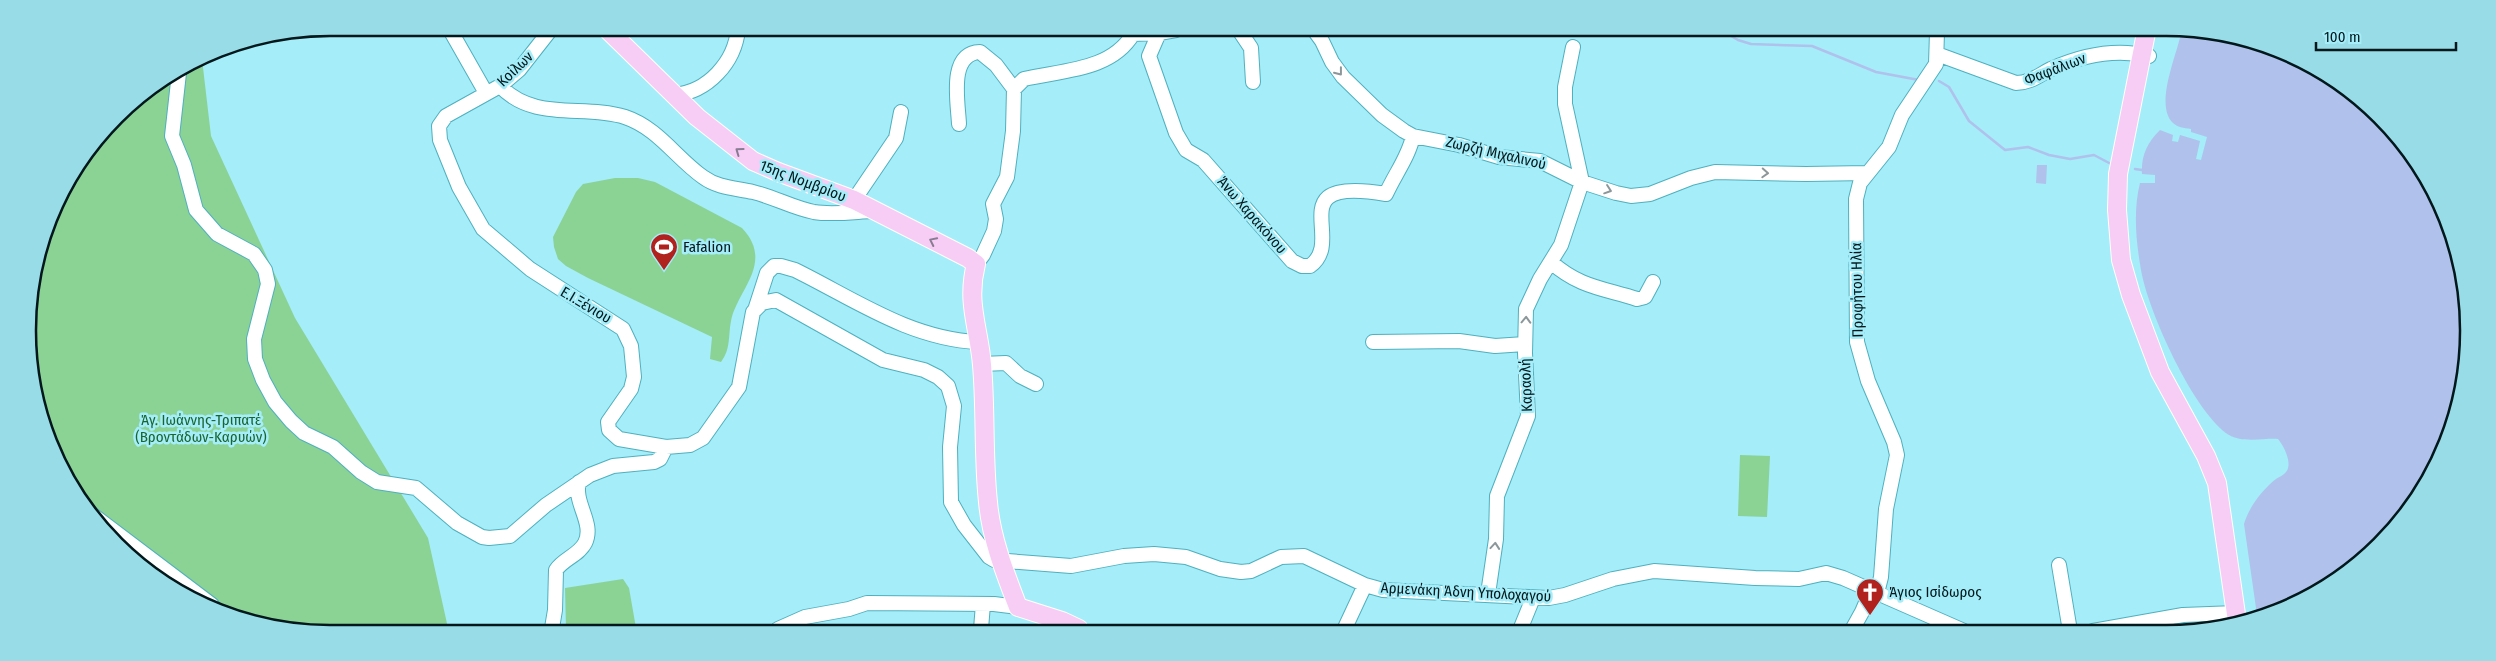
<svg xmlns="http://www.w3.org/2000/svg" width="2496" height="661" viewBox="0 0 2496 661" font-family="'Fira Sans Condensed',sans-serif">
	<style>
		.green { fill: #8bd295 }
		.water { fill: #b0c1ec }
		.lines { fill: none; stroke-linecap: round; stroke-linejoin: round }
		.stream { stroke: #b0c1ec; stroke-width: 2.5 }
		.minor-casing { stroke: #4fb0be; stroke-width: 16 }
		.major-casing { stroke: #fff; stroke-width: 20 }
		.minor { stroke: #fff; stroke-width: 14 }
		.major { stroke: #f7cdf5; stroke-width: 18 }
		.oneway { stroke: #8c9799 }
		.oneway2 { stroke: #887c93 }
		.labels { text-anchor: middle; stroke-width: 5; stroke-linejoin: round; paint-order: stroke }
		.street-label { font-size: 15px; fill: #00181c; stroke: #a4edf9 }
		.poi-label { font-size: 15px; fill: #00181c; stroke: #a4edf9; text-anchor: start }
		.park-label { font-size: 15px; fill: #19652d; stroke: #a4edf9 }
		.rim { fill: none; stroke: #00181c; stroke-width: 2.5 }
	</style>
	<rect width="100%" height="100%" fill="#a4edf9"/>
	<!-- green -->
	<path class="green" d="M202,59L211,136L295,318L428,538L448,628H272L179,593L90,515L38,409L28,310L59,196L131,103Z
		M615,178H638L655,182L742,228C775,263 737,290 731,321C728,336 731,349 721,362L710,359L712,337L588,278L566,266L558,259L554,247L553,237L576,192L583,184Z
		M1740,455L1770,456L1767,517L1738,516Z
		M623,579L629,588L636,628H566L565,588Z"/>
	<!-- water -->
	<path class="water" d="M2181,33H2224L2334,78L2417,162L2463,271V389L2428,482L2365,558L2299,602L2257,615L2244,524C2249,507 2262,490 2276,479C2279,477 2284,475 2286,472C2293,464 2284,446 2278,439C2264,438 2242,443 2229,435C2194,413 2148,311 2141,270C2136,241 2133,211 2140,183H2155V175L2142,174C2141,156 2147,143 2160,130L2173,135L2172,141L2178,142L2180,135L2200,141L2196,159L2201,160L2207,137L2191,132V129C2184,128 2177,127 2173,123C2154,105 2177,55 2181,33Z
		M2037,165H2047L2046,184L2036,183Z"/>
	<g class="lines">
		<!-- stream -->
		<path class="stream" d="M1724,32L1738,40L1751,44L1812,46L1876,72L1919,80
			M1939,81L1949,87L1969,121L2005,150L2028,147L2049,155L2070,159L2094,155L2111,164
			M2135,169L2142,170"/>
		<!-- minor casing -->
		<g class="minor-casing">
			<path id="minor" d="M449,28L486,93
				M552,28L519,70L500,86L446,116L439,126L440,140L459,187L483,229L530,269L623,329L631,346L634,377L631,389L608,422L609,430L619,439L666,447L690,445L703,438L739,387L753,312L762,303L776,300L883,360L924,370L938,377L948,386L954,406L950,447L951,502L964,525L989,557L994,560L1071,566L1124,556L1154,554L1186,557L1220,569L1241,572L1251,571L1281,557L1304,556L1365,585L1383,590L1549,598L1565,595L1613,579L1654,571L1755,578L1799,579L1826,573L1843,578L1964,631
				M1239,30L1251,48L1253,82
				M1314,30L1322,41L1332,62L1343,77L1382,115L1404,131L1413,136L1459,145L1499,157L1540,161L1582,182L1616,193L1631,196L1650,194L1691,178L1715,172L1806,174L1867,173
				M1159,33L1149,56L1176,133L1186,150L1203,160L1292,261L1302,266H1310C1347,240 1278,176 1386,194C1395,174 1409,156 1413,136
				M1133,34L1159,33L1176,30
				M1937,54L2016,83C2030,83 2039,75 2051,69C2082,55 2115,48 2149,56
				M179,73L172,136L184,165L196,210L217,234L254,254L265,270L268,284L254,339L255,359L263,380L275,402L291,421L304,433L333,447L361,472L377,482L416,488L457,523L482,537L489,538L510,536L546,505L590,475L613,466L654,462L660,459L666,447
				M500,86C534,122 583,104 625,117C658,128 676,158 703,177C718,188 735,188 753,192C774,197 793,208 814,212C832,215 853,212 871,211
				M674,95C708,92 735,62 738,29
				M959,124C958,102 948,53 980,52L996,65L1014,89
				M854,200L896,138L901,112
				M1551,262C1579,287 1602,288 1637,299L1645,297L1653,282
				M976,264L983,255L994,231L996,219L993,204L1007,177L1013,131L1014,89L1024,79C1062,70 1111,71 1133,34
				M756,307L767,273L774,266H781L795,270C854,299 910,339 978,342
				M1373,342L1459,341L1495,346L1525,344
				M982,364L1006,363L1020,376L1036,384
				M89,512L212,605
				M2059,565L2070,631
				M1877,593L1881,577L1886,509L1897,455L1894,442L1868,381L1857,342L1856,199L1860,183L1889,147L1902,115L1936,64L1937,32
				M1488,594L1496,539L1497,496L1528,416L1525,353L1526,309L1540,279L1561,245L1582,182L1565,104V87L1573,47
				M552,628L555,610L556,570C563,559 579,555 585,543C595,523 573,503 579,482
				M778,629L805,617L849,609L867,603L994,604L1018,607
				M981,629L983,604
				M1344,630L1365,585
				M1520,630L1533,598
				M1852,630L1862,612L1871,591
				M2093,631L2183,615L2236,613"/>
		</g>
		<!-- major casing -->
		<g class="major-casing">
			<path id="major" d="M606,28L697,117L753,161L778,172L854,200L968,258L976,264C966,303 979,328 982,365C986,411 983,456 988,502C991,538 1005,573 1018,607L1062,621L1079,629
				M2146,33L2118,174L2117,210L2121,260L2131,295L2160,372L2206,456L2217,483L2237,621"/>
		</g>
		<!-- minor -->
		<use href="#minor" class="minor"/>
		<!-- major -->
		<use href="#major" class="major"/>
	</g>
	<!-- one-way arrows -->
	<defs><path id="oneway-chevron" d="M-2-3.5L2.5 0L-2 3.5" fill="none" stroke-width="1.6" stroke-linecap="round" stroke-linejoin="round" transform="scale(1.25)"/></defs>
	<g class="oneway">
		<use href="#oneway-chevron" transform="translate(1339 72) rotate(52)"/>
		<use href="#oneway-chevron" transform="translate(1765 173) rotate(3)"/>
		<use href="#oneway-chevron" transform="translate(1608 190) rotate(19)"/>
		<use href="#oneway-chevron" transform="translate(1526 320) rotate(-88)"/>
		<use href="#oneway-chevron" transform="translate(1495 546) rotate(-85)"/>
	</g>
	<g class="oneway2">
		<use href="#oneway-chevron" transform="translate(739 151) rotate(-144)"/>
		<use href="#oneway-chevron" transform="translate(933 241) rotate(-154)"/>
	</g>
	<!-- icons -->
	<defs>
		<g id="stadium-pin" transform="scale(1.4375)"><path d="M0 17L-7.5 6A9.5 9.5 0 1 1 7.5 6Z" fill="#b1211d" stroke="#a4edf9"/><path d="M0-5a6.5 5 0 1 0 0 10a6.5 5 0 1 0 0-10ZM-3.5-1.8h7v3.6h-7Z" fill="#fff"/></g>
		<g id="church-pin" transform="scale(1.4375)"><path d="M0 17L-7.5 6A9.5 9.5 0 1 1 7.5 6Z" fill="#b1211d" stroke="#a4edf9"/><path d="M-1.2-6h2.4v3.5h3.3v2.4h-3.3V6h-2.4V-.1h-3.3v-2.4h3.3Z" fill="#fff"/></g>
	</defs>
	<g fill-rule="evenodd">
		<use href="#stadium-pin" x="664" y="247"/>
		<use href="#church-pin" x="1870" y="592"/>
	</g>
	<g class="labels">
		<!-- street labels -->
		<g class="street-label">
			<text transform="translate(515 69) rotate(-44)" y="5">Κοίλων</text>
			<text transform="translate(2055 69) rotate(-21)" y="5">Φαφάλιων</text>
			<text transform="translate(1496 153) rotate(13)" y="5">Ζωρζή Μιχαλινού</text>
			<text transform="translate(803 181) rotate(21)" y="5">15ης Νομβρίου</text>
			<text transform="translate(1252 215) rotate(49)" y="5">Άνω Χαρακόνου</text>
			<text transform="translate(1857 290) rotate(-91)" y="5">Προφήτου Ηλία</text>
			<text transform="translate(586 305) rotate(31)" y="5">Ε.Ι.Ξένιου</text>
			<text transform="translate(1526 385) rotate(-92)" y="5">Καραολή</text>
			<text transform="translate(1466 592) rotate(3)" y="5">Αρμενάκη Άδνη Υπολοχαγού</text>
		</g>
		<!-- poi labels -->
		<g class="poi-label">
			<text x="683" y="252">Fafalion</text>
			<text x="1889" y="597">Άγιος Ισίδωρος</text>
		</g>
		<!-- park labels -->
		<g class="park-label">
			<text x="201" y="425">Άγ. Ιωάννης-Τριπατέ<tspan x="201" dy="17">(Βροντάδων-Καρυών)</tspan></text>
		</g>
	</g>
	<!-- crop -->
	<path d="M0 0H2496V661H0ZM330 36H2166A294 294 0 0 1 2460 330V331A294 294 0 0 1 2166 625H330A294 294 0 0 1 36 331V330A294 294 0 0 1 330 36Z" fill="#97dce7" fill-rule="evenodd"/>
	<path class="rim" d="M330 36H2166A294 294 0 0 1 2460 330V331A294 294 0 0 1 2166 625H330A294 294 0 0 1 36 331V330A294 294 0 0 1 330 36Z"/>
	<!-- scale -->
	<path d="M2316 42v8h140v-8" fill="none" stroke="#00181c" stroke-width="2.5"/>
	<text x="2324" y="42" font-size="15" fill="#00181c" stroke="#a4edf9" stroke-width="4" paint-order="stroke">100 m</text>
</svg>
